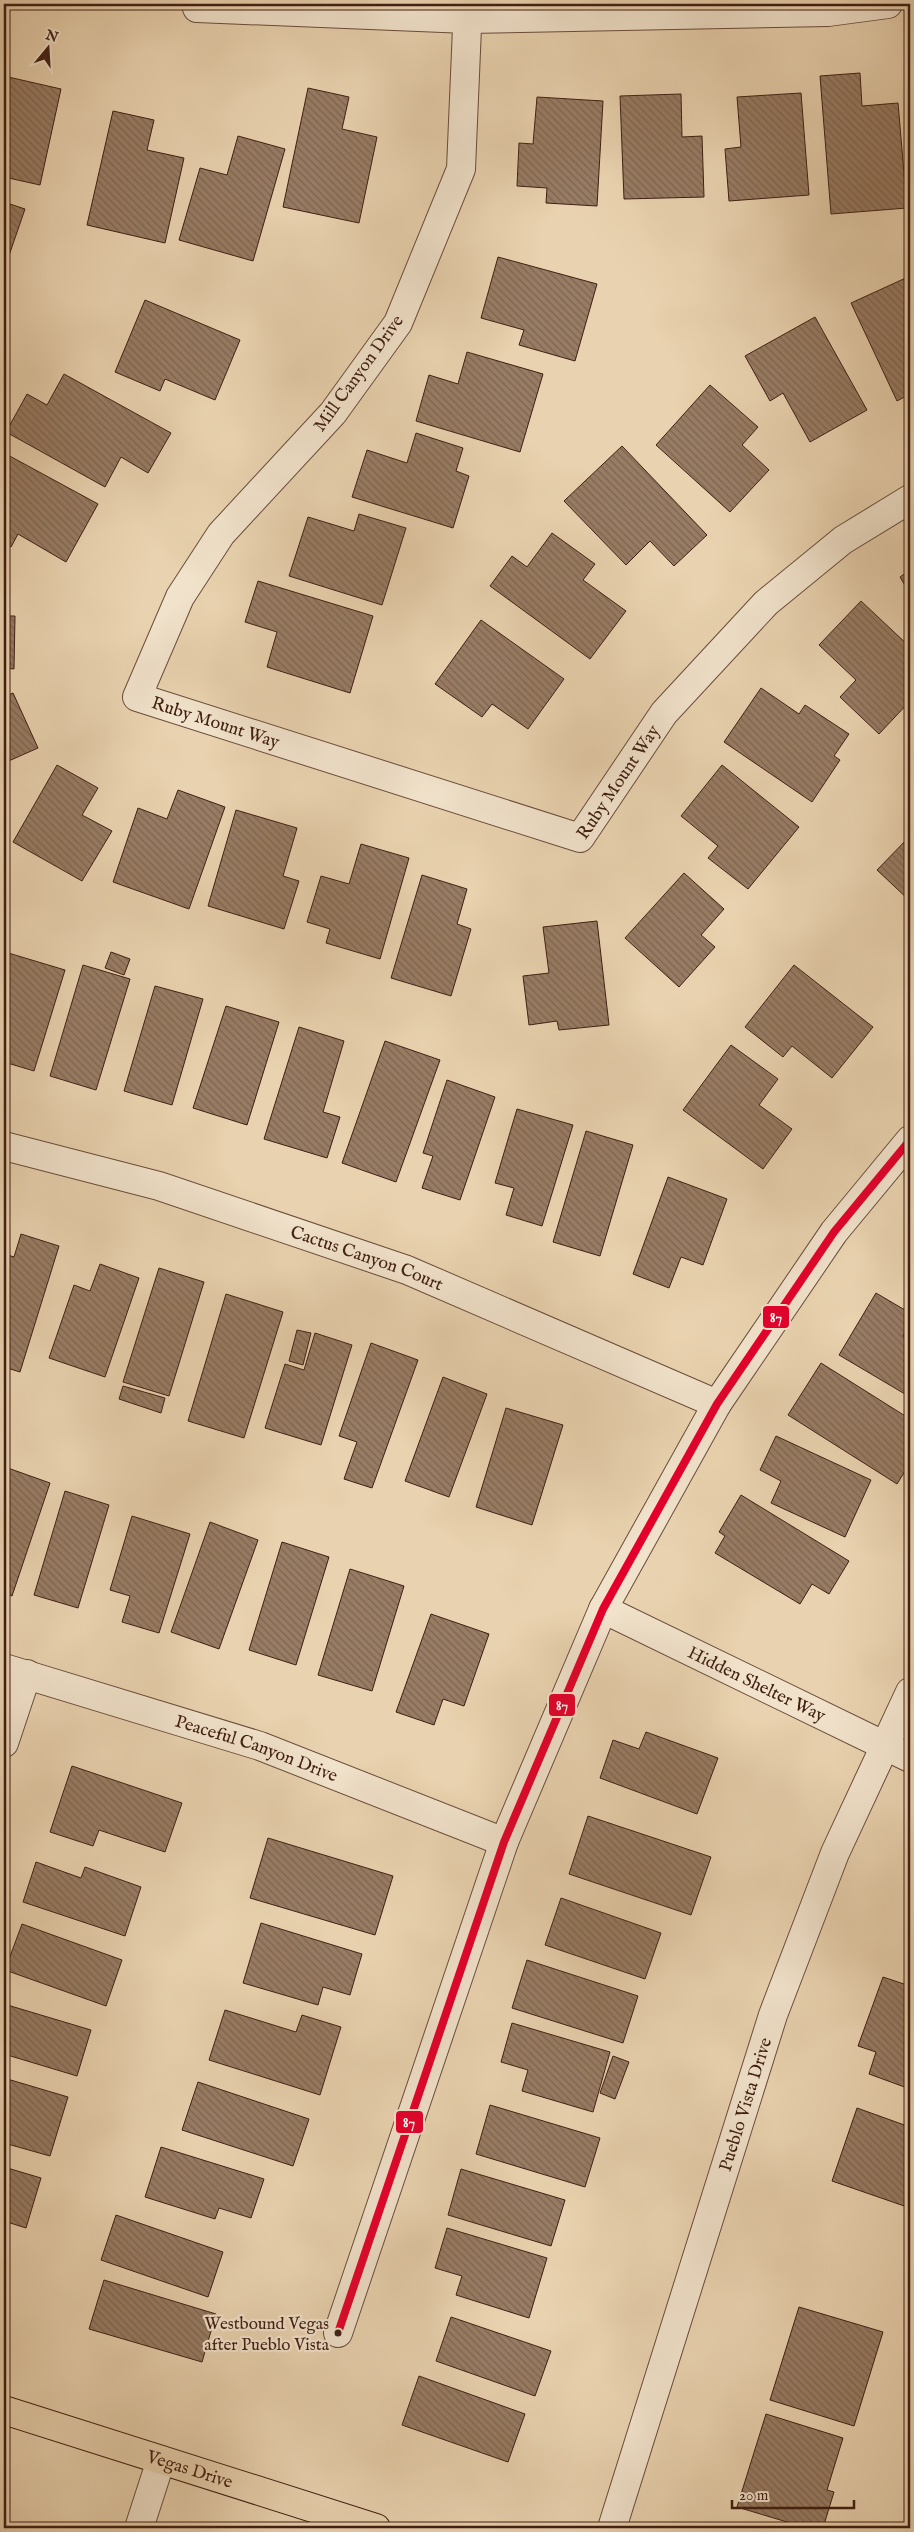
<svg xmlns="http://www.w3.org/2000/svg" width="914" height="2532" viewBox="0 0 914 2532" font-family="'IM FELL English',serif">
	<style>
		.building { fill: url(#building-back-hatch); stroke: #401f13 }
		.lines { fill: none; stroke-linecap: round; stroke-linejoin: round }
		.minor-casing { stroke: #6a4c3a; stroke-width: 30 }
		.major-casing { stroke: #401f13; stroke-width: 30 }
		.minor { stroke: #f1e2cb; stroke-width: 28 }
		.major { stroke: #e9d2af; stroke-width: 28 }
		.bus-1-casing { stroke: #f1e2cb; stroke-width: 11 }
		.bus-1 { stroke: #e4002b; stroke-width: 8 }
		.bus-dot { fill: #401f13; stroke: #f1e2cb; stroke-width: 2 }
		.labels { text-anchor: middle; stroke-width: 4.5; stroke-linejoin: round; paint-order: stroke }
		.bus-label { font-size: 17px; fill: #401f13; stroke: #f1e2cb; text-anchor: end }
		.street-label { font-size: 18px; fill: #401f13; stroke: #f1e2cb }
		.line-badge { stroke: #f1e2cb; stroke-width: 2 }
		.badge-label { font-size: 14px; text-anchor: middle; font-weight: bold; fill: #fff }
	</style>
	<defs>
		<pattern id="building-back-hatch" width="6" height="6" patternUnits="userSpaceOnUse" patternTransform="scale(1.25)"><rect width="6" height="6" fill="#987c64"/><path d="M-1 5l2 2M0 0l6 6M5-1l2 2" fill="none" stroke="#7d6551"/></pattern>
	</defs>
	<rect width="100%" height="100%" fill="#e9d2af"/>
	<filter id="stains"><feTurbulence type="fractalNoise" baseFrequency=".004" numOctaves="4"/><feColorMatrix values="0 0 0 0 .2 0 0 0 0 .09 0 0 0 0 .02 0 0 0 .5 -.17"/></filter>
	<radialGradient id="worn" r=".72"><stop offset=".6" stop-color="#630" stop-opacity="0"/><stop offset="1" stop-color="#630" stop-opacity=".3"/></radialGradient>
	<!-- building -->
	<path class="building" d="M860,73L862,106L898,103L907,208L831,214L820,76Z
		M4,76L61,89L40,185L4,177Z
		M308,88L349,97L342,129L377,137L359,223L283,207Z
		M801,93L809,195L729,201L725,149L741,147L737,97Z
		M681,94L682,137L702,136L704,197L624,199L620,96Z
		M537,97L603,101L597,206L546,203L547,188L517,186L519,143L533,144Z
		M113,111L154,120L147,150L184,158L165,243L87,225Z
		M238,136L285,149L253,261L179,240L200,168L227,175Z
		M4,202L25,209L4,270Z
		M498,257L597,284L575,361L519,345L524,330L481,318Z
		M910,276V394L897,401L851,303Z
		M145,300L240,340L215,400L165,379L160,391L115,372Z
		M815,317L867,410L810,442L783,393L770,401L745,356Z
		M467,352L543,374L520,452L416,421L429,375L458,384Z
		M64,374L171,433L148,473L121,457L105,487L6,432L27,394L47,405Z
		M710,385L758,427L742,445L769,470L730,512L656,445Z
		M416,433L463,448L456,471L469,476L453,528L352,497L367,450L407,463Z
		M622,446L707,535L674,566L650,541L626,565L564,501Z
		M6,454L98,504L66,562L18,534L11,547L4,543V458Z
		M359,514L406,528L382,605L289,576L308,517L354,531Z
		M552,533L595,564L583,580L626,611L590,659L490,586L512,556L527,567Z
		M910,570V594L900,577Z
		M258,581L373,616L350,693L267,667L277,632L245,622Z
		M861,601L910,647V701L879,734L840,697L856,680L819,645Z
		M4,616H15L14,669L4,668Z
		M481,620L564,679L528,729L492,704L482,717L435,684Z
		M761,688L799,714L805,705L849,734L834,756L840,760L812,802L724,742Z
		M13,693L38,748L4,763V697Z
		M57,765L98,788L82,815L112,831L82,881L13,842Z
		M722,765L799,827L748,889L708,858L718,846L681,816Z
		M178,790L225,807L189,909L113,882L138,808L167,819Z
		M236,810L297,828L283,876L299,881L284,929L208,906Z
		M910,836V901L877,870Z
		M361,844L409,858L380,959L326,943L330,929L307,922L321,876L349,884Z
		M684,873L724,909L701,935L715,947L679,987L625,938Z
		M422,875L467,889L457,924L471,929L451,996L391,978Z
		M597,921L609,1025L559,1030L557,1021L529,1025L523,976L549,973L543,927Z
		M5,952L65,970L34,1071L4,1062Z
		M111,952L130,959L124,975L105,968Z
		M83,965L130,979L96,1090L50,1076Z
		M794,965L873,1027L832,1078L792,1046L783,1057L745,1027Z
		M155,986L203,999L172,1105L124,1091Z
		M226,1006L279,1022L247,1125L193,1108Z
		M299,1027L344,1041L323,1112L340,1117L327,1158L264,1139Z
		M385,1041L440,1060L396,1182L342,1163Z
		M731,1045L778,1079L759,1105L792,1129L763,1169L683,1110Z
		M447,1080L495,1097L460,1200L422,1188L433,1156L423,1153Z
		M517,1109L573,1125L542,1226L506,1215L514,1188L495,1183Z
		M586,1131L633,1145L600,1256L553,1242Z
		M668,1177L727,1199L703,1265L681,1257L669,1288L633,1274Z
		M21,1234L59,1246L20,1372L4,1367V1258L5,1254L14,1257Z
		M100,1264L139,1278L105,1377L49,1358L74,1285L90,1291Z
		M159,1268L204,1282L169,1396L123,1382Z
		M876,1293L910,1313V1323L903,1336L910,1340V1397L839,1355Z
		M226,1294L283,1312L244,1438L188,1421Z
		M297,1330L311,1333L303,1365L289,1361Z
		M315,1333L352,1345L321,1445L265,1428L285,1364L304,1370Z
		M371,1343L418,1360L372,1488L344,1479L357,1442L339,1436Z
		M821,1363L910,1419V1463L897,1484L788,1415Z
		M443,1377L487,1394L449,1497L405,1481Z
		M123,1386L165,1398L161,1413L119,1399Z
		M506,1408L563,1425L532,1525L476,1507Z
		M776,1436L871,1480L845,1537L771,1503L781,1481L760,1470Z
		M5,1467L50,1483L12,1596L4,1593Z
		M65,1491L109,1505L78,1608L34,1595Z
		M741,1495L849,1561L829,1594L812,1584L800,1604L715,1553L725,1536L719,1532Z
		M132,1516L190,1534L159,1633L122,1622L130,1596L110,1590Z
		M210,1522L258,1540L219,1649L171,1632Z
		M282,1542L329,1557L296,1665L249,1650Z
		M350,1569L404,1586L372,1691L318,1675Z
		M431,1614L489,1634L464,1706L443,1699L434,1725L396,1712Z
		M646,1732L718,1758L697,1814L600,1778L613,1740L639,1749Z
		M72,1766L182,1803L165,1852L99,1830L93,1846L50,1832Z
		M588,1816L711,1857L691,1915L569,1874Z
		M268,1838L393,1876L375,1935L250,1898Z
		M36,1862L81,1878L85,1867L141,1887L125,1936L23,1902Z
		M561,1898L661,1933L645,1979L545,1945Z
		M261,1923L362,1954L350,1995L323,1987L318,2005L243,1983Z
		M22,1924L122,1960L106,2006L5,1970Z
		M527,1960L638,1996L623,2043L512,2008Z
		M883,1977L910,1986V2089L869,2074L876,2052L858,2046Z
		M4,2004L91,2030L77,2076L4,2054Z
		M225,2010L296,2032L302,2015L341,2027L320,2095L209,2060Z
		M512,2023L610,2052L593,2112L522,2091L528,2070L501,2062Z
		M613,2056L629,2062L615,2099L600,2093Z
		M4,2078L68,2097L50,2156L4,2143Z
		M198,2082L309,2119L293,2166L182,2130Z
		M490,2105L600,2138L585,2187L476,2154Z
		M857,2108L910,2127V2208L832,2181Z
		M161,2147L264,2179L251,2218L219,2208L215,2219L145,2197Z
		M4,2167L41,2178L26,2228L4,2221Z
		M461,2169L565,2200L551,2246L448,2215Z
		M116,2215L223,2252L208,2297L101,2260Z
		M447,2228L547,2258L529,2318L456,2295L462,2276L435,2268Z
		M104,2280L216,2314L202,2362L89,2329Z
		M799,2307L883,2332L854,2426L770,2400Z
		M451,2317L551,2351L535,2396L436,2361Z
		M419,2376L525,2414L508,2462L402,2425Z
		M766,2414L843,2438L827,2490L834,2492L823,2528H807L737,2507Z"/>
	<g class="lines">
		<!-- minor casing -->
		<g class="minor-casing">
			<g id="minor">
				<path id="s1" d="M468,4L461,169L398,323L333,413L221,534L180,597L137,697L580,838L664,713L766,603L843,540L910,499"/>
				<path d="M197,8L467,19L828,12L888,4"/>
				<path id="s2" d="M4,1146L159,1186L407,1270L717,1404"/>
				<path id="s3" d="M603,1609L910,1758"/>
				<path id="s4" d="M4,1668L260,1746L504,1842"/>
				<path d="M4,1743L27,1674"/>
				<path d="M338,2333L504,1842L603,1609L717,1404L834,1232L910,1140"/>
				<path d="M139,2528L161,2460"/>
				<path id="s5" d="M612,2528L773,2015L835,1853L910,1692"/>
			</g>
		</g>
		<!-- major casing -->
		<g class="major-casing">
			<g id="major">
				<path id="s6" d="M4,2410L376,2528"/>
			</g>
		</g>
		<!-- minor -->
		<use href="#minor" class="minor"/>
		<!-- major -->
		<use href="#major" class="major"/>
		<!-- bus-1 casing -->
		<g class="bus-1-casing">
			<path id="bus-1" d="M338,2333L504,1842L603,1609L717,1404L834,1232L910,1140"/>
		</g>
		<!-- bus-1 -->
		<use href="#bus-1" class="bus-1"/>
	</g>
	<!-- markers -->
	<circle class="bus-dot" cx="338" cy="2333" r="4.5"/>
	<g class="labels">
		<!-- bus labels -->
		<g class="bus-label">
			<text x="329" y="2329">Westbound Vegas<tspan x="329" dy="21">after Pueblo Vista</tspan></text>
		</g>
		<!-- street labels -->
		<g class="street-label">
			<text transform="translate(358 373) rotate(-54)" y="6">Mill Canyon Drive</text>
			<text dy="6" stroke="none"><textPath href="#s1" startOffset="874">Ruby Mount Way</textPath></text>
			<text dy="6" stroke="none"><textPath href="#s1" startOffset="1324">Ruby Mount Way</textPath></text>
			<text dy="6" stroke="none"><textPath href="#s2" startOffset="380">Cactus Canyon Court</textPath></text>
			<text dy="6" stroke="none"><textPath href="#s3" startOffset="171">Hidden Shelter Way</textPath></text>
			<text dy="6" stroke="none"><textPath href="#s4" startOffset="265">Peaceful Canyon Drive</textPath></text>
			<text dy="6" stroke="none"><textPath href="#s5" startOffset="444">Pueblo Vista Drive</textPath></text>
			<text dy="6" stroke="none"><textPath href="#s6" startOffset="195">Vegas Drive</textPath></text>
		</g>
	</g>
	<g class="line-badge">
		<rect x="762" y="1305" width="28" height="24" rx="5" fill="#e4002b"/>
		<rect x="548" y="1693" width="28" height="24" rx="5" fill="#e4002b"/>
		<rect x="395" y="2110" width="29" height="24" rx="5" fill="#e4002b"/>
	</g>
	<g class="badge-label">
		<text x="776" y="1322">87</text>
		<text x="562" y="1710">87</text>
		<text x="409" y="2127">87</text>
	</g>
	<!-- margin -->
	<rect width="914" height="2532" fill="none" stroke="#e9d2af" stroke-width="20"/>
	<rect x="5" y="5" width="904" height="2522" fill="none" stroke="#401f13" stroke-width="2.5"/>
	<rect x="10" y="10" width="894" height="2512" fill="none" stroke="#401f13"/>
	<!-- north arrow -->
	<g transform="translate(48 48) rotate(18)" stroke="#f1e2cb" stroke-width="4" paint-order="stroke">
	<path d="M0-4L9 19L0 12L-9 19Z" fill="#401f13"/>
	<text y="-8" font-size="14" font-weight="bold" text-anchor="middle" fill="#401f13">N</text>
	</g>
	<!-- scale -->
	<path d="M732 2500v8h122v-8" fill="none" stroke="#401f13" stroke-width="2.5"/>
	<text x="739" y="2500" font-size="15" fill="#401f13" stroke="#f1e2cb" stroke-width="4" paint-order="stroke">20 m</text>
	<rect width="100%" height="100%" filter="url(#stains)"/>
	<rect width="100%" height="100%" fill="url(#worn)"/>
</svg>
